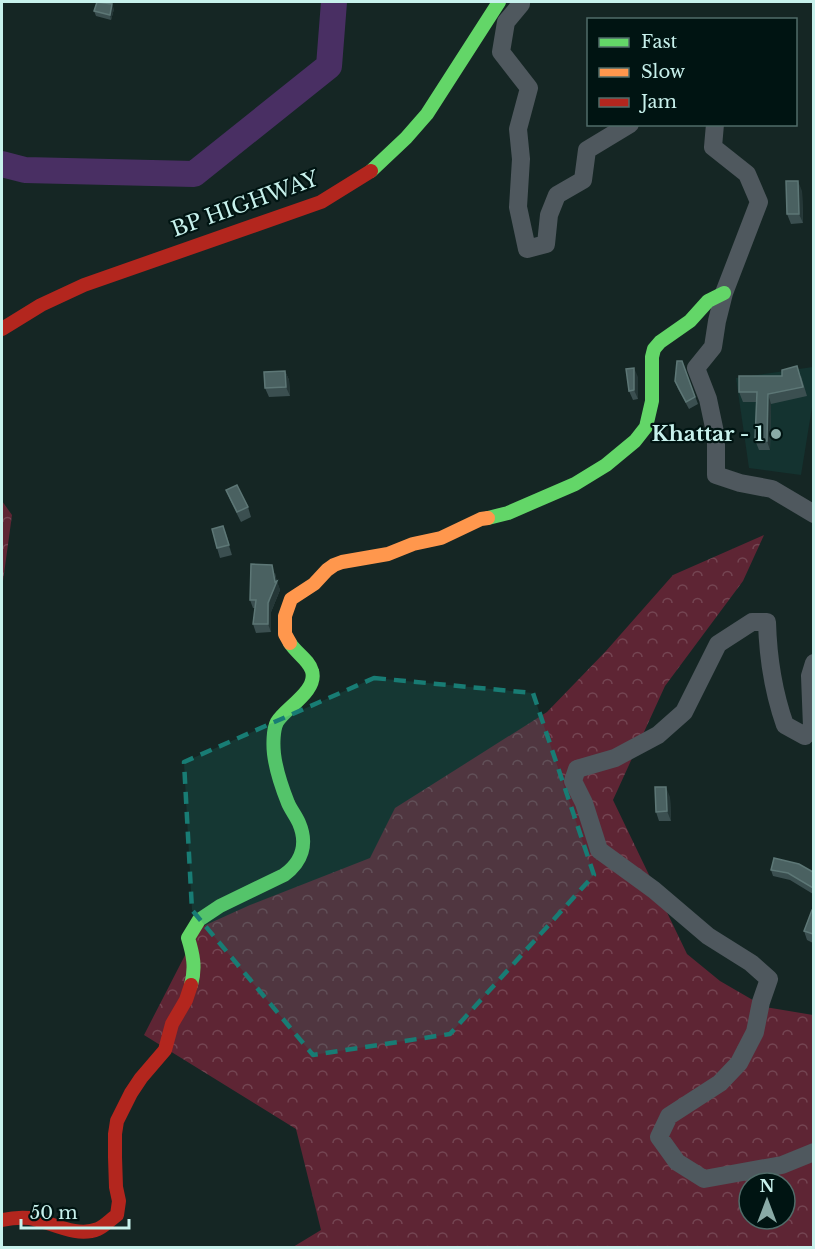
<svg xmlns="http://www.w3.org/2000/svg" width="815" height="1249" viewBox="0 0 815 1249" font-family="'Libre Baskerville',serif">
	<style>
		.built { fill: #143330 }
		.forest { fill: url(#forest-crowns); fill-rule: evenodd }
		.lines { fill: none; stroke-linecap: round; stroke-linejoin: round }
		.river { stroke: #492f63; stroke-width: 26 }
		.street { stroke: #4f585e; stroke-width: 18 }
		.fast { stroke: #63d668; stroke-width: 14 }
		.slow { stroke: #ff974d; stroke-width: 14 }
		.jam { stroke: #b3261e; stroke-width: 14 }
		.wall { fill: #3b4f50 }
		.shaded-wall { fill: #253737 }
		.building { fill: #4a6161; stroke: #5d7776; stroke-width: 1.5 }
		.marked { fill: #187c74; fill-opacity: 0.2; stroke: #187c74; stroke-width: 4.5; stroke-dasharray: 12 8; stroke-linejoin: round }
		.poi-dot { fill: #89aaa6; stroke: #001412; stroke-width: 2 }
		.labels { text-anchor: middle; stroke-width: 4.5; stroke-linejoin: round; paint-order: stroke }
		.street-label { font-size: 21px; fill: #c7f1ec; stroke: #001412 }
		.poi-label { font-size: 21px; font-weight: bold; fill: #c7f1ec; stroke: #001412; text-anchor: end }
	</style>
	<defs>
		<pattern id="forest-crowns" width="20" height="18" patternUnits="userSpaceOnUse" patternTransform="scale(1.5)"><rect width="20" height="18" fill="#5e2534"/><path d="M2 6a3 3 0 1 1 6 0M12 15a3 3 0 1 1 6 0" fill="none" stroke="#744552"/></pattern>
	</defs>
	<rect width="100%" height="100%" fill="#152624"/>
	<!-- built -->
	<path class="built" d="M813,367V401L801,475L749,468L736,378Z"/>
	<!-- forest -->
	<path class="forest" d="M2,501L12,515L3,581L2,585Z
		M764,535L743,581L665,686L613,800L687,954L720,981L765,1007L813,1015V1247H293L321,1230L296,1129L144,1035L199,928L250,905L370,858L395,808L547,712L606,651L673,575ZM749,1183H785V1219H749Z"/>
	<g class="lines">
		<!-- river -->
		<path class="river" d="M2,164L25,170L194,174L329,66L334,2"/>
		<!-- street -->
		<path class="street" d="M521,2V4L506,22L501,52L529,88L518,129L521,159L518,207L527,249L546,244L549,215L557,195L583,180L587,150L630,124
			M715,124L713,147L747,174L759,202L724,293L717,321L713,347L696,368L708,399L716,437V475L740,483L772,489L814,514
			M814,663L810,676L812,727L805,736L785,725C773,691 768,658 767,622H752L718,644L684,712L658,735L615,758L577,769L573,781L584,803L599,850L654,890L708,936L751,963L769,979L761,1002L755,1032L739,1063L720,1083L669,1116L659,1137L677,1162L704,1179L782,1165L814,1152"/>
		<!-- fast -->
		<path class="fast" d="M371,171L406,138L427,114L499,2
			M488,518L508,513L575,484L606,465L635,441L646,427L652,401V357L654,349L660,342L690,321L708,301L724,293
			M191,985C196,968 193,954 188,938L199,920L220,906L284,875C302,862 308,844 299,823C296,816 291,810 288,803C282,788 276,770 274,754C273,745 273,730 277,722C285,708 318,691 312,671C309,660 296,653 290,643"/>
		<!-- slow -->
		<path class="slow" d="M290,643L285,634V616L291,599L314,584L327,570L334,565L342,562L388,554L413,544L441,538L481,519L488,518"/>
		<!-- jam -->
		<path class="jam" d="M2,329L41,305L84,285L321,202L371,171
			M2,1220C11,1218 20,1217 30,1218C51,1222 76,1238 98,1229C105,1226 111,1219 117,1215L119,1201L116,1187L115,1157V1134L117,1121L131,1093L141,1078L165,1050L172,1024L186,1000L191,985"/>
	</g>
	<!-- wall -->
	<path class="wall" d="M114,9L111,20L96,16L94,11Z
		M802,191L803,223L791,224L787,214Z
		M682,361L698,404L689,409L678,389L675,381Z
		M285,371L289,380L290,396L269,397L265,388Z
		M801,376L807,396L771,404L770,450H759L755,440L756,402H743L739,392Z
		M638,377V399L633,400L629,391Z
		M226,490L248,507L251,517L241,522L230,500Z
		M223,526L232,555L220,558L217,548Z
		M275,573L277,582L280,590L271,612V632L256,633L253,624L255,608H253L250,600Z
		M670,797L671,821H659L656,812Z
		M771,870L813,872V894L790,880L773,876Z
		M813,910V943L807,940L804,931Z"/>
	<!-- shaded-wall -->
	<path class="shaded-wall" d="M112,4L114,9L111,20L110,15Z
		M798,181L802,191L803,223L799,214Z
		M634,368L638,377V399L634,390Z
		M285,371L289,380L290,396L286,387Z
		M768,394L771,404L770,450L767,441Z
		M223,526L227,536L232,555L229,545Z
		M272,565L277,582V581L280,590L271,612V632L268,624Z
		M666,787L670,797L671,821L667,811Z"/>
	<!-- building -->
	<path class="building" d="M97,2L112,4L110,15L94,11Z
		M786,181H798L799,214H787Z
		M677,361H682L695,397L686,402L675,381Z
		M797,366L803,387L768,394L767,441L755,440L757,392H739V376H782V370Z
		M634,368V390L629,391L626,369Z
		M285,371L286,387L265,388L264,372Z
		M237,485L248,507L237,512L226,490Z
		M223,526L229,545L217,548L212,529Z
		M251,564L272,565L275,582L277,581L268,603V624H253L256,600H250Z
		M655,787H666L667,811L656,812Z
		M774,858L799,864L813,872V888L788,873L771,870Z
		M812,910H813V934L804,931Z"/>
	<!-- marked area -->
	<path class="marked" d="M374,678L533,693L594,875L450,1034L313,1055L192,910L184,762Z"/>
	<!-- markers -->
	<circle class="poi-dot" cx="776" cy="434" r="6"/>
	<g class="labels">
		<!-- street labels -->
		<g class="street-label">
			<text transform="translate(245 204) rotate(-20)" y="7">BP HIGHWAY</text>
		</g>
		<!-- poi labels -->
		<g class="poi-label">
			<text x="764" y="441">Khattar - 1</text>
		</g>
	</g>
	<!-- border -->
	<rect width="815" height="1249" fill="none" stroke="#c7f1ec" stroke-width="6"/>
	<!-- legend -->
	<rect x="587" y="18" width="210" height="108" fill="#001412" stroke="#506c69" stroke-width="1.5"/>
	<rect x="599" y="38" width="30" height="9" fill="#63d668" stroke="#506c69" stroke-width="1.5"/>
	<text x="641" y="48" font-size="18" fill="#c7f1ec">Fast</text>
	<rect x="599" y="68" width="30" height="9" fill="#ff974d" stroke="#506c69" stroke-width="1.5"/>
	<text x="641" y="78" font-size="18" fill="#c7f1ec">Slow</text>
	<rect x="599" y="98" width="30" height="9" fill="#b3261e" stroke="#506c69" stroke-width="1.5"/>
	<text x="641" y="108" font-size="18" fill="#c7f1ec">Jam</text>
	<!-- north arrow -->
	<g transform="translate(767 1201)"><circle r="28" fill="#001412" stroke="#506c69" stroke-width="1.5"/>
	<path d="M0-4.5L10 22L0 15L-10 22Z" fill="#89aaa6"/>
	<text y="-9" font-size="16" font-weight="bold" text-anchor="middle" fill="#c7f1ec">N</text>
	</g>
	<!-- scale -->
	<path d="M21 1219v9h108v-9" fill="none" stroke="#c7f1ec" stroke-width="3"/>
	<text x="30" y="1219" font-size="18" fill="#c7f1ec" stroke="#001412" stroke-width="4.5" paint-order="stroke">50 m</text>
</svg>
